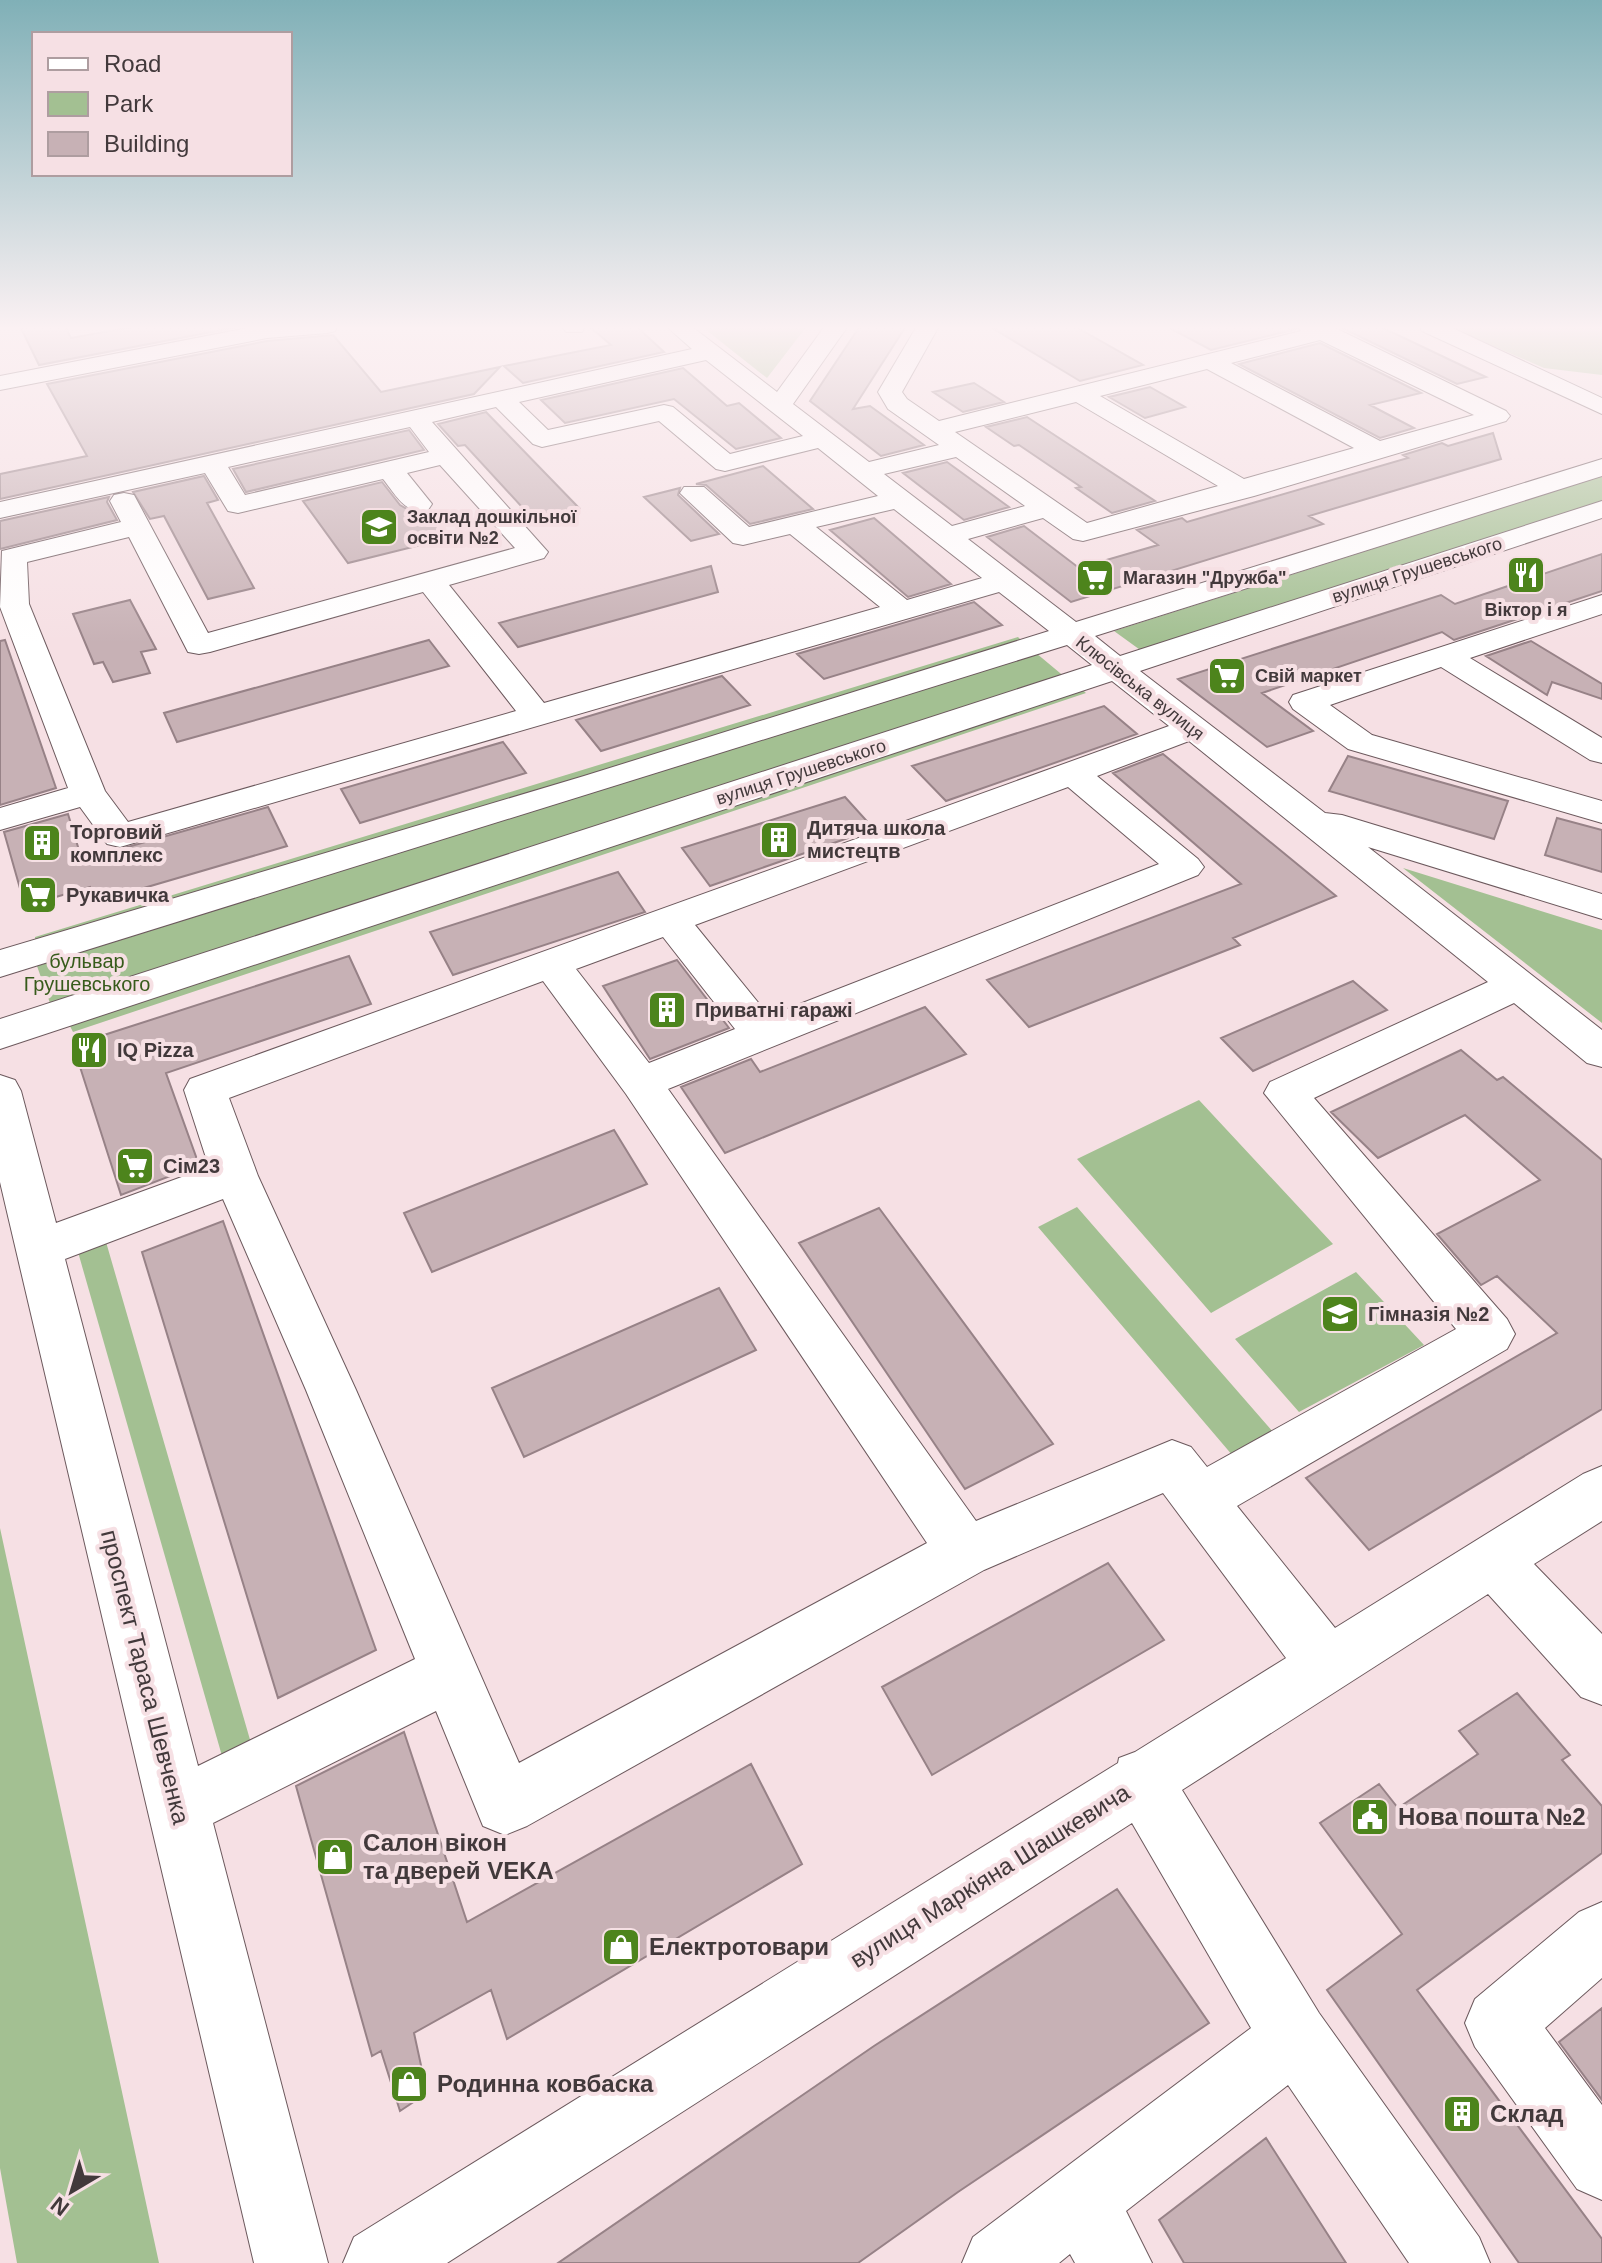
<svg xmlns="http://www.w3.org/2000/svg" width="1602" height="2263" viewBox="0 0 1602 2263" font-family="Arial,sans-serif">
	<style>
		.green { fill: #a3c092 }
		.building { fill: #c7b1b5; stroke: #978287; stroke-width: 2 }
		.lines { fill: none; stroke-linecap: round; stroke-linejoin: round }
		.minor-casing { stroke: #6c595d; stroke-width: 2 }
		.minor { fill: #fff; fill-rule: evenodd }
		.labels { text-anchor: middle; stroke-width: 8; stroke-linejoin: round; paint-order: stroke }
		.far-poi-label { font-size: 18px; font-weight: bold; fill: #42393b; stroke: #f6e0e4; text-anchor: start }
		.far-street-label { font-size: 18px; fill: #42393b; stroke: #f6e0e4 }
		.poi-label { font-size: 20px; font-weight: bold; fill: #42393b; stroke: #f6e0e4; text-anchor: start }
		.park-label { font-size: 20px; fill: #375b1b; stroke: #f6e0e4 }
		.near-street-label { font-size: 24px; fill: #42393b; stroke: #f6e0e4 }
		.near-poi-label { font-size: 24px; font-weight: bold; fill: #42393b; stroke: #f6e0e4; text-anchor: start }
	</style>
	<rect width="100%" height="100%" fill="#f6e0e4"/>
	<!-- green -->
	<path class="green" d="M701,326H807L767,378Z
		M1447,326H1602V375L1544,368Z
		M1602,476V501L1143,652L1114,631Z
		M1018,637L1026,645L35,948V937Z
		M1036,653L1066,678L51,1006L37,966Z
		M1078,686L1086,693L73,1032L66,1018Z
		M1403,868L1602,930V1023Z
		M1199,1100L1333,1244L1211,1313L1077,1159Z
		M1077,1207L1273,1432L1233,1456L1038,1227Z
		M104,1235L253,1750L224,1763L76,1245Z
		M1356,1272L1424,1345L1299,1412L1235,1339Z
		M0,1528L159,2263H17L0,2168Z"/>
	<!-- building -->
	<path class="building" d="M20,326H65L71,338L138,326H243L39,365Z
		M589,326H636L664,352L523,383L504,366L611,345Z
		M860,326H906L853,409L870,406L924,445L881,456L810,401Z
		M989,326H1074L1143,365L1080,381Z
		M1166,326H1294L1296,329L1211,350Z
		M1338,326H1379L1486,377L1457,384Z
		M333,335L381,392L500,367L474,394L0,499V474L87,456L47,384L267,341Z
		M1320,343L1421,393L1370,405L1414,428L1380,438L1239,364Z
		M683,368L727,406L739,403L781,438L736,449L674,399L565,423L541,400Z
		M974,383L1004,402L963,412L933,392Z
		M1150,387L1185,407L1145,418L1109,397Z
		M486,412L579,508L533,519L465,445L458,446L438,424Z
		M1027,417L1155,501L1112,513L1076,488L1081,487L1019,445L1014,446L986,427Z
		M409,430L424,450L246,492L233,469Z
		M1493,433L1501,459L1309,516L1323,524L1071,602L987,537L1024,526L1079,568L1158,545L1137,530L1182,518L1187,522L1408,458L1403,455L1442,443L1448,446Z
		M947,462L1009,507L964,520L903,473Z
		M763,466L813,509L750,524L706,485L696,484Z
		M204,476L218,500L207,503L254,588L208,599L164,516L150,519L133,492Z
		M382,482L400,505L412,512L426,513L449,538L348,563L303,501Z
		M680,488L678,495L719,534L691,541L644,497Z
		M109,497L107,502L117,520L0,549V521Z
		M874,518L951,584L908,597L830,530Z
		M1602,554V591L1454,640L1442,632L1262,693L1313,731L1267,747L1178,679L1441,595L1455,604Z
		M711,566L718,592L518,647L499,623Z
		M130,600L156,649L141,652L150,673L113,682L103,662L94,664L73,614Z
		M974,602L1002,625L824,679L797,654Z
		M5,640L56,788L0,805V641Z
		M429,640L449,666L177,742L164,713Z
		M1531,641L1602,684V699L1552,682L1547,695L1486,656Z
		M722,676L750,705L601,751L576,720Z
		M1104,706L1137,734L946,801L912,766Z
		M503,742L526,773L360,823L341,789Z
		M1163,754L1336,896L1233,938L1240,945L1029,1027L987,980L1241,884L1113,773Z
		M1348,756L1508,801L1494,839L1329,791Z
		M845,797L874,829L710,886L682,848Z
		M268,807L287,846L96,902L90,887L25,906L4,832L68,814L82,860Z
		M1557,818L1602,830V872L1545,855Z
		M618,872L645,912L453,975L430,932Z
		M349,956L371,1004L166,1073L199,1165L121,1195L73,1045Z
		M677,960L729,1028L650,1059L603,986Z
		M1353,981L1387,1010L1253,1071L1221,1038Z
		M925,1007L966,1054L725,1153L681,1087L751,1059L760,1072Z
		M1461,1050L1497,1080L1503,1077L1602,1160V1409L1369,1550L1306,1478L1557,1333L1497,1276L1481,1285L1437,1234L1540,1180L1465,1115L1378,1158L1331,1112Z
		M614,1130L647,1184L432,1272L404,1213Z
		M879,1208L1053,1444L965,1489L799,1243Z
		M223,1221L376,1650L278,1698L142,1252Z
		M719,1288L756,1350L524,1457L492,1388Z
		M1108,1563L1164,1640L932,1775L882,1687Z
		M1517,1693L1570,1755L1562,1760L1602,1806V1853L1417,1990L1602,2239V2263H1519L1327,1990L1402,1934L1320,1823L1379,1784L1398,1808L1478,1754L1459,1731Z
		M404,1732L467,1922L751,1764L802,1864L507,2039L491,1990L414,2033L427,2093L400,2111L381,2051L372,2056L296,1786Z
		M1117,1889L1209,2023L958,2192L858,2263H558L874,2046Z
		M1602,2008V2100L1559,2042Z
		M1266,2138L1346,2263H1184L1159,2220Z"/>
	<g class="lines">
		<!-- minor casing -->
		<g class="minor-casing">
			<path id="minor" d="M258,326H338L335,331L327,333L267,338L0,390V376Z
				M562,326H585V327L582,332H566Z
				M666,326H691L777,392L825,326H848L793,404L869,462L939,445L888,409L878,392L917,326H939L902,392L907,399L939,421L1301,331L1297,326L1333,327L1506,411L1510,416L1506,421L1254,496L1083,541L1073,539L1043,518L968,539L1076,622L1602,459V476L1095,636L1120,656L1602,501V518L1140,671L1325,813L1342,815L1602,894V919L1368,847L1602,1030V1067L1587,1063L1514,1003L1314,1098L1507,1319L1515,1334L1507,1349L1237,1506L1335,1628L1583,1474L1602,1466V1521L1534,1564L1602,1634V1705L1581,1697L1488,1594L1182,1790L1319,2013L1479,2237L1490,2263H1409L1288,2085L1126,2211L1152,2263H1075L1070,2254L1059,2263H962L973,2237L1251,2028L1132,1823L447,2263H343L354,2237L1118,1763L1119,1758L1135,1752L1286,1658L1163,1493L984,1570L527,1826L505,1835L483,1826L436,1711L213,1823L328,2263H254L0,1182V1075L15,1080L21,1091L56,1223L209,1167L184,1090L190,1079L1169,726L1112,681L0,1049V1019L1092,665L1067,645L0,977V950L584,776L1049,631L999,592L120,847L107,844L80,807L0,830V808L68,788L0,607L2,551L121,522L110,501L114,495L124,493L134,495L208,633L515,548L440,465L407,473L432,504L428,510C405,515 396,495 383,479L238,513L228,511L205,473L0,518V502L692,349ZM1320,340L1474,415L1380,441L1231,363ZM706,360L803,436L730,454L673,407L664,405L548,430L519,402ZM1207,369L1354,448L1244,479L1100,396ZM1076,402L1218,486L1087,523L955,432ZM496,407L533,444L542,447L659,421L716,469L725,471L818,448L878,496L749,527L704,487H684L680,493L733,543L743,545L790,534L880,607L544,703L449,585L544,558L548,552L432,422ZM410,427L429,452L245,495L228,467ZM956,457L1025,506L952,526L884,474ZM894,509L982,578L907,600L816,527ZM129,537L188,652L199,654L210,652L423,592L516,711L128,822L105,791L29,604L27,562ZM1189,741L1488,982L1270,1082L1264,1093L1456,1329L1207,1467L1191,1447L1172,1440L976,1521L668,1089L1198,875L1204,867L1198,859L1097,776ZM1068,787L1159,864L769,1016L695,925ZM663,937L735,1029L649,1063L576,969ZM543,981L626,1094L927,1543L519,1763L356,1390L258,1176L229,1098ZM223,1199L306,1390L415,1659L198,1766L65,1259Z
				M1419,326H1448L1602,398V414L1422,331Z
				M1602,595V614L1470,658L1602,738V763L1590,760L1441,667L1330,705L1372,735L1602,801V823L1348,749L1293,709L1289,702L1293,695Z
				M1602,1902V1978L1545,2028L1602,2105V2200L1577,2189L1475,2047L1465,2023L1475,1999L1579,1912Z"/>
		</g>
		<!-- minor -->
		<use href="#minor" class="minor"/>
	</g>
	<!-- sky -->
	<linearGradient id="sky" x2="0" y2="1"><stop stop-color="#80b0b7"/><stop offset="0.51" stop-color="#fbf1f3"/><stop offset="1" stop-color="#fbf1f3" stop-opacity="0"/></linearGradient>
	<rect width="1602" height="643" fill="url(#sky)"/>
	<!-- icons -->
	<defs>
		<g id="school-square" transform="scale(2)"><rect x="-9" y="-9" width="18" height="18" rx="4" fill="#4d841c" stroke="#f6e0e4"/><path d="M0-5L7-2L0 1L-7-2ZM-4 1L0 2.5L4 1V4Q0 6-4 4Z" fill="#fff"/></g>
		<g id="restaurant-square" transform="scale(2)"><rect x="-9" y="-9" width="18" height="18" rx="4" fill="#4d841c" stroke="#f6e0e4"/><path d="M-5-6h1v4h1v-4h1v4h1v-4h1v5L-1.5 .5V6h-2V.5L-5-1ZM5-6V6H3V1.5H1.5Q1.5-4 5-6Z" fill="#fff"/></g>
		<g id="supermarket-square" transform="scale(2)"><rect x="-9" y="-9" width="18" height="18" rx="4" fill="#4d841c" stroke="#f6e0e4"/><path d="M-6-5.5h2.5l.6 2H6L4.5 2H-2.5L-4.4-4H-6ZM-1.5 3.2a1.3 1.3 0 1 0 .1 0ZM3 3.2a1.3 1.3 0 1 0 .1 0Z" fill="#fff"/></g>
		<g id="building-square" transform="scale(2)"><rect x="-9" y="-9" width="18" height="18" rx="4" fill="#4d841c" stroke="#f6e0e4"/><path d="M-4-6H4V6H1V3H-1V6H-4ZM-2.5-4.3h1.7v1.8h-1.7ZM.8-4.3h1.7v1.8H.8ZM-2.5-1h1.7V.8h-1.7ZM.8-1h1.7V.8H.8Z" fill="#fff"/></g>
		<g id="civic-square" transform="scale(2)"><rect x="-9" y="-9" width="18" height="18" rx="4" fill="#4d841c" stroke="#f6e0e4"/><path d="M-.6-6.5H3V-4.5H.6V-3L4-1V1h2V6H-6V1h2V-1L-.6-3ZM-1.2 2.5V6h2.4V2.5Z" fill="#fff"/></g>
		<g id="shop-square" transform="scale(2)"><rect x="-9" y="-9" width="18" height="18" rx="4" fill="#4d841c" stroke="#f6e0e4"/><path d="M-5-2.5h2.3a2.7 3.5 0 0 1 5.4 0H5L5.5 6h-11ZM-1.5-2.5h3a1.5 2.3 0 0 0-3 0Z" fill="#fff"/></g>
	</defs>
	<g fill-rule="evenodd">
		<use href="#school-square" x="379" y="527"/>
		<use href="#restaurant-square" x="1526" y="575"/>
		<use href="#supermarket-square" x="1095" y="578"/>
		<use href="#supermarket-square" x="1227" y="676"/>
		<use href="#building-square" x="779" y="840"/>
		<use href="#building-square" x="42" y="843"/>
		<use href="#supermarket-square" x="38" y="895"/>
		<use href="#building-square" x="667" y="1010"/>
		<use href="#restaurant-square" x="89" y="1050"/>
		<use href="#supermarket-square" x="135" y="1166"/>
		<use href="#school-square" x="1340" y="1314"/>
		<use href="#civic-square" x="1370" y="1817"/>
		<use href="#shop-square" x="335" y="1857"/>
		<use href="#shop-square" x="621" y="1947"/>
		<use href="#shop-square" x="409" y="2084"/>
		<use href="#building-square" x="1462" y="2114"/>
	</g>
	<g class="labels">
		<!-- far-poi labels -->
		<g class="far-poi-label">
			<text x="407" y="523">Заклад дошкільної<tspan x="407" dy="21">освіти №2</tspan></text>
			<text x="1123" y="584">Магазин "Дружба"</text>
			<text x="1526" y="616" text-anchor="middle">Віктор і я</text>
			<text x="1255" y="682">Свiй маркет</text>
		</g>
		<!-- far-street labels -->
		<g class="far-street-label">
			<text transform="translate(1417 570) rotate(-18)" y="6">вулиця Грушевського</text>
			<text transform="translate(1140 688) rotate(38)" y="6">Клюсівська вулиця</text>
			<text transform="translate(801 772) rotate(-18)" y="6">вулиця Грушевського</text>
		</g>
		<!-- poi labels -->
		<g class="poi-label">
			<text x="807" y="835">Дитяча школа<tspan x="807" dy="23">мистецтв</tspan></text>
			<text x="70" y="839">Торговий<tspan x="70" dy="23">комплекс</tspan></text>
			<text x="66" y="902">Рукавичка</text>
			<text x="695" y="1017">Приватні гаражі</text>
			<text x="117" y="1057">IQ Pizza</text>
			<text x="163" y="1173">Сім23</text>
			<text x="1368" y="1321">Гімназія №2</text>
		</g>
		<!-- park labels -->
		<g class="park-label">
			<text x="87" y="968">бульвар<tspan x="87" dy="23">Грушевського</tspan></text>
		</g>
		<!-- near-street labels -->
		<g class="near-street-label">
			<text transform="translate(145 1677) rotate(76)" y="8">проспект Тараса Шевченка</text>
			<text transform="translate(990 1876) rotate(-32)" y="8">вулиця Маркіяна Шашкевича</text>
		</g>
		<!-- near-poi labels -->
		<g class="near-poi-label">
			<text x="1398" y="1825">Нова пошта №2</text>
			<text x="363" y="1851">Салон вікон<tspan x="363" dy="28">та дверей VEKA</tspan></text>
			<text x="649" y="1955">Електротовари</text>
			<text x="437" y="2092">Родинна ковбаска</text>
			<text x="1490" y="2122">Склад</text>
		</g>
	</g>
	<!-- legend -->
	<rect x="32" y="32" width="260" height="144" fill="#f6e0e4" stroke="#ae9da0" stroke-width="2"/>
	<rect x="48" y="58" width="40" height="12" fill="#ffffff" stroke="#ae9da0" stroke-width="2"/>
	<text x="104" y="72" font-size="24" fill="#42393b">Road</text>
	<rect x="48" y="92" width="40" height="24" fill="#a3c092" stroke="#ae9da0" stroke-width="2"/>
	<text x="104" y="112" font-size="24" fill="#42393b">Park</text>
	<rect x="48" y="132" width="40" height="24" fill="#c7b1b5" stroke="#ae9da0" stroke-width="2"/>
	<text x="104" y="152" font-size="24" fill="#42393b">Building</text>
	<!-- north arrow -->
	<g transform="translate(72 2191) rotate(218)" stroke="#f6e0e4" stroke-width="6" paint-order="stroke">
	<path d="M0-6L14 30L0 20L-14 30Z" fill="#42393b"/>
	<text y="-12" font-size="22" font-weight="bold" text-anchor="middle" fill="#42393b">N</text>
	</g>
</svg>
